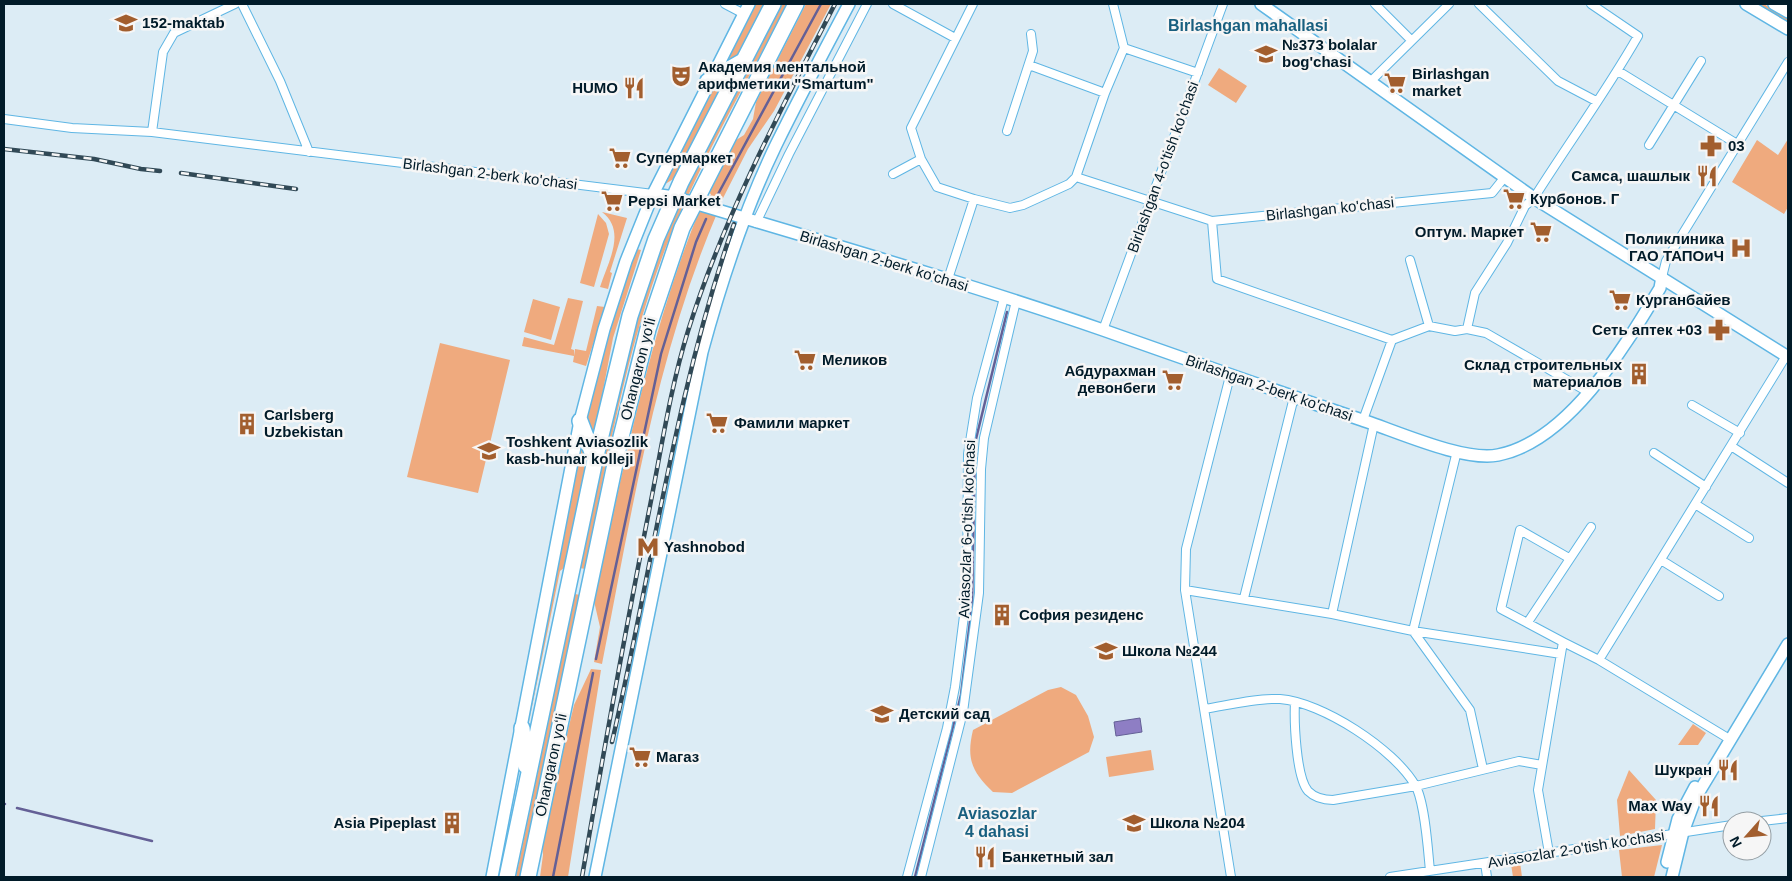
<svg xmlns="http://www.w3.org/2000/svg" width="1792" height="881" viewBox="0 0 1792 881" font-family="Arial,sans-serif">
	<style>
		.green { fill: #efaa7e }
		.water { fill: #8e7ec4; stroke: #646096 }
		.lines { fill: none; stroke-linecap: round; stroke-linejoin: round }
		.stream { stroke: #646096; stroke-width: 2.5 }
		.street-casing { stroke: #5fb6e4; stroke-width: 10 }
		.secondary-casing { stroke: #5fb6e4; stroke-width: 14 }
		.highway-casing { stroke: #5fb6e4; stroke-width: 18 }
		.street { stroke: #fff; stroke-width: 8 }
		.secondary { stroke: #fff; stroke-width: 11 }
		.highway { stroke: #fff; stroke-width: 15 }
		.rail-casing { stroke: #314956; stroke-width: 4.5 }
		.rail { stroke: #f6f6f6; stroke-width: 2.5; stroke-dasharray: 8; stroke-linecap: butt }
		.labels { text-anchor: middle; stroke-width: 5; stroke-linejoin: round; paint-order: stroke }
		.poi-label { font-size: 15px; font-weight: bold; fill: #011b29; stroke: #f6f6f6; text-anchor: start }
		.street-label { font-size: 15px; fill: #011b29; stroke: #f6f6f6 }
		.neighbourhood-label { font-size: 16px; font-weight: bold; fill: #185f7f; stroke: #f6f6f6 }
	</style>
	<rect width="100%" height="100%" fill="#dcecf5"/>
	<!-- green -->
	<path class="green" d="M754,4H765L736,61L720,68Z
		M782,4H787C746,84 699,163 666,247C626,350 607,461 585,569L580,568C603,460 622,348 662,245C695,161 741,83 782,4Z
		M806,4H831L774,111L748,149L719,206L709,200L711,194L706,192L733,142L744,135L753,119L756,102Z
		M1756,4H1764L1788,19V23Z
		M1219,68L1247,86L1236,103L1208,85Z
		M729,76L675,178L662,186L714,83Z
		M1788,139V207L1784,214L1732,182L1757,140L1778,155Z
		M702,204L718,211C656,356 632,511 602,664L594,662L600,627L594,601C624,467 649,332 702,204Z
		M602,212L627,218L610,272L612,273L608,289L600,287C608,262 627,231 602,212Z
		M598,214L606,223L609,234L594,287L580,283Z
		M637,249L641,250L613,338L594,438L585,422L611,322Z
		M568,298L583,301L571,349L574,350V356L575,349L586,351L597,306L605,307L586,366L573,362L574,356L522,346L524,337L554,345Z
		M533,299L560,307L551,340L524,332Z
		M440,343L510,360L478,493L407,477Z
		M581,443C593,467 572,538 565,567L560,571L527,731Z
		M575,594L580,595L521,877H516Z
		M591,669L601,670L568,877H540L543,855L542,840L574,705Z
		M1061,687L1076,695L1088,716L1094,737L1089,752L1012,793L993,792C972,772 966,759 973,730L1048,690Z
		M1693,724L1706,733L1698,745H1678Z
		M1151,750L1154,770L1109,777L1106,757Z
		M1629,770L1656,800L1655,829L1620,836L1617,800Z
		M1662,845L1654,877H1622L1619,850Z
		M1520,862L1522,877H1513L1511,864Z"/>
	<!-- water -->
	<path class="water" d="M1140,718L1142,732L1116,736L1114,722Z"/>
	<g class="lines">
		<!-- stream -->
		<path class="stream" d="M717,196L821,4
			M596,659L661,354L696,242L706,219
			M4,804H5
			M17,808L152,841
			M553,877L593,673
			M915,877L961,695L972,605L975,443L1007,312"/>
		<!-- street casing -->
		<g class="street-casing">
			<path id="street" d="M242,4L280,81L309,152
				M725,4L744,14
				M893,4L955,38
				M973,4L911,128L921,159L937,187L974,199L1010,208L1023,205L1069,184L1076,177L1105,93L1124,48L1113,4
				M1375,4L1411,40
				M1479,4L1558,81L1596,101
				M1124,48L1198,73
				M1029,65L1105,93
				M1618,71L1737,144
				M1371,81L1449,4
				M4,119L72,128L152,132L653,194
				M1007,131L1033,51L1031,34
				M152,132L163,52L174,33L235,4
				M1649,145L1701,61
				M893,174L921,159
				M1076,177L1212,221L1492,193L1504,178
				M1212,221L1217,279L1392,340
				M756,223L789,154L867,4
				M1410,260L1429,326
				M1662,277L1666,261L1788,62
				M948,279L974,199
				M1467,329L1475,293L1507,243L1525,206L1534,198C1568,144 1606,92 1638,36L1591,4
				M1103,330L1223,4
				M1230,376L1186,549L1185,590L1231,877
				M1692,405L1740,433
				M1363,420L1392,340L1429,326L1455,331L1467,329L1486,333L1588,392
				M1731,446L1788,483
				M1457,451L1413,631L1561,654
				M1654,453L1706,487
				M1695,504L1749,538
				M1661,560L1719,596
				M1185,590L1332,614L1413,631L1470,710L1483,769
				M1244,598L1294,397
				M1332,614L1374,424
				M1528,622L1591,527
				M1563,642L1501,609L1520,530L1569,558
				M1599,660L1786,356
				M1295,702C1294,721 1296,777 1308,791C1315,798 1323,800 1333,800L1416,786L1519,761L1542,765
				M1205,709C1229,705 1256,698 1280,699C1322,702 1394,749 1415,785C1425,801 1428,851 1430,871
				M1762,821L1788,818
				M1549,853L1538,790L1563,642L1599,660L1731,740
				M1485,863L1487,877
				M907,877L947,728L955,687L967,592L968,454L977,398L1004,298
				M921,877L963,712L979,593L981,469L984,438L1016,301
				M1390,877L1732,825"/>
		</g>
		<!-- secondary casing -->
		<g class="secondary-casing">
			<path id="secondary" d="M1261,4L1534,198L1788,357
				M1746,4L1788,29
				M1774,4L1788,12
				M653,194L674,197C817,240 961,281 1103,330C1188,360 1273,390 1359,419C1394,430 1463,462 1498,455C1569,441 1625,346 1660,288L1662,277
				M1667,862L1678,819L1695,787
				M492,877L580,421L604,329L626,261L653,194L749,4
				M595,877L702,352C721,282 744,211 776,145C799,98 824,51 849,4
				M1672,877L1683,832L1696,797L1788,644"/>
		</g>
		<!-- highway casing -->
		<g class="highway-casing">
			<path id="highway" d="M708,81L743,61
				M580,421L595,460
				M522,728L526,766
				M507,877L595,460L630,316L656,239L681,182L773,4
				M528,877L619,445L648,329L682,228L796,4"/>
		</g>
		<!-- street -->
		<use href="#street" class="street"/>
		<!-- secondary -->
		<use href="#secondary" class="secondary"/>
		<!-- highway -->
		<use href="#highway" class="highway"/>
		<!-- rail casing -->
		<g class="rail-casing">
			<path id="rail" d="M4,149L94,159L141,169L160,171
				M181,173L296,189
				M612,742C652,570 675,392 734,224
				M582,877C603,755 625,633 649,511C661,451 670,389 688,331C724,216 780,111 835,4"/>
		</g>
		<!-- rail -->
		<use href="#rail" class="rail"/>
	</g>
	<!-- icons -->
	<defs>
		<g id="school-bare" transform="scale(1.725)"><path d="M0-5L7-2L0 1L-7-2ZM-4 1L0 2.5L4 1V4Q0 6-4 4Z" fill="#a25e2e" stroke="#f6f6f6" stroke-width="2.5" paint-order="stroke"/></g>
		<g id="theatre-bare" transform="scale(1.725)"><path d="M-5-5.5Q0-4 5-5.5V0Q5 5 0 6Q-5 5-5 0ZM-3.3-2.5H-1v1.5H-3.3ZM1-2.5H3.3v1.5H1ZM-2.8 1Q0 5.5 2.8 1Z" fill="#a25e2e" stroke="#f6f6f6" stroke-width="2.5" paint-order="stroke"/></g>
		<g id="supermarket-bare" transform="scale(1.725)"><path d="M-6-5.5h2.5l.6 2H6L4.5 2H-2.5L-4.4-4H-6ZM-1.5 3.2a1.3 1.3 0 1 0 .1 0ZM3 3.2a1.3 1.3 0 1 0 .1 0Z" fill="#a25e2e" stroke="#f6f6f6" stroke-width="2.5" paint-order="stroke"/></g>
		<g id="restaurant-bare" transform="scale(1.725)"><path d="M-5-6h1v4h1v-4h1v4h1v-4h1v5L-1.5 .5V6h-2V.5L-5-1ZM5-6V6H3V1.5H1.5Q1.5-4 5-6Z" fill="#a25e2e" stroke="#f6f6f6" stroke-width="2.5" paint-order="stroke"/></g>
		<g id="pharmacy-bare" transform="scale(1.725)"><path d="M-2-6h4v4h4v4h-4v4h-4v-4h-4v-4h4Z" fill="#a25e2e" stroke="#f6f6f6" stroke-width="2.5" paint-order="stroke"/></g>
		<g id="hospital-bare" transform="scale(1.725)"><path d="M-5-5h3v3.5h4V-5h3V5h-3V1.5h-4V5h-3Z" fill="#a25e2e" stroke="#f6f6f6" stroke-width="2.5" paint-order="stroke"/></g>
		<g id="building-bare" transform="scale(1.725)"><path d="M-4-6H4V6H1V3H-1V6H-4ZM-2.5-4.3h1.7v1.8h-1.7ZM.8-4.3h1.7v1.8H.8ZM-2.5-1h1.7V.8h-1.7ZM.8-1h1.7V.8H.8Z" fill="#a25e2e" stroke="#f6f6f6" stroke-width="2.5" paint-order="stroke"/></g>
		<g id="university-bare" transform="scale(1.725)"><path d="M0-5L7-2L0 1L-7-2ZM-4 1L0 2.5L4 1V4Q0 6-4 4Z" fill="#a25e2e" stroke="#f6f6f6" stroke-width="2.5" paint-order="stroke"/></g>
		<g id="metro-bare" transform="scale(1.725)"><path d="M-5.5 5V-5H-3L0 0L3-5H5.5V5H3V-.5L0 4L-3-.5V5Z" fill="#a25e2e" stroke="#f6f6f6" stroke-width="2.5" paint-order="stroke"/></g>
	</defs>
	<g fill-rule="evenodd">
		<use href="#school-bare" x="126" y="23"/>
		<use href="#school-bare" x="1266" y="54"/>
		<use href="#theatre-bare" x="681" y="76"/>
		<use href="#supermarket-bare" x="1395" y="83"/>
		<use href="#restaurant-bare" x="634" y="88"/>
		<use href="#pharmacy-bare" x="1711" y="146"/>
		<use href="#supermarket-bare" x="620" y="158"/>
		<use href="#restaurant-bare" x="1707" y="176"/>
		<use href="#supermarket-bare" x="1514" y="199"/>
		<use href="#supermarket-bare" x="612" y="201"/>
		<use href="#supermarket-bare" x="1541" y="232"/>
		<use href="#hospital-bare" x="1741" y="248"/>
		<use href="#supermarket-bare" x="1620" y="300"/>
		<use href="#pharmacy-bare" x="1719" y="330"/>
		<use href="#supermarket-bare" x="805" y="360"/>
		<use href="#building-bare" x="1639" y="374"/>
		<use href="#supermarket-bare" x="1173" y="380"/>
		<use href="#supermarket-bare" x="717" y="423"/>
		<use href="#building-bare" x="247" y="424"/>
		<use href="#university-bare" x="489" y="451"/>
		<use href="#metro-bare" x="648" y="547"/>
		<use href="#building-bare" x="1002" y="615"/>
		<use href="#school-bare" x="1106" y="651"/>
		<use href="#school-bare" x="882" y="714"/>
		<use href="#supermarket-bare" x="640" y="757"/>
		<use href="#restaurant-bare" x="1728" y="770"/>
		<use href="#restaurant-bare" x="1709" y="806"/>
		<use href="#building-bare" x="452" y="823"/>
		<use href="#school-bare" x="1134" y="823"/>
		<use href="#restaurant-bare" x="985" y="857"/>
	</g>
	<g class="labels">
		<!-- poi labels -->
		<g class="poi-label">
			<text x="142" y="28">152-maktab</text>
			<text x="1282" y="50">№373 bolalar<tspan x="1282" dy="17">bog'chasi</tspan></text>
			<text x="698" y="72">Академия ментальной<tspan x="698" dy="17">арифметики "Smartum"</tspan></text>
			<text x="1412" y="79">Birlashgan<tspan x="1412" dy="17">market</tspan></text>
			<text x="618" y="93" text-anchor="end">HUMO</text>
			<text x="1728" y="151">03</text>
			<text x="636" y="163">Супермаркет</text>
			<text x="1690" y="181" text-anchor="end">Самса, шашлык</text>
			<text x="1530" y="204">Курбонов. Г</text>
			<text x="628" y="206">Pepsi Market</text>
			<text x="1524" y="237" text-anchor="end">Оптум. Маркет</text>
			<text x="1724" y="244" text-anchor="end">Поликлиника<tspan x="1724" dy="17">ГАО ТАПОиЧ</tspan></text>
			<text x="1636" y="305">Курганбайев</text>
			<text x="1702" y="335" text-anchor="end">Сеть аптек +03</text>
			<text x="822" y="365">Меликов</text>
			<text x="1622" y="370" text-anchor="end">Склад строительных<tspan x="1622" dy="17">материалов</tspan></text>
			<text x="1156" y="376" text-anchor="end">Абдурахман<tspan x="1156" dy="17">девонбеги</tspan></text>
			<text x="264" y="420">Carlsberg<tspan x="264" dy="17">Uzbekistan</tspan></text>
			<text x="734" y="428">Фамили маркет</text>
			<text x="506" y="447">Toshkent Aviasozlik<tspan x="506" dy="17">kasb-hunar kolleji</tspan></text>
			<text x="664" y="552">Yashnobod</text>
			<text x="1019" y="620">София резиденс</text>
			<text x="1122" y="656">Школа №244</text>
			<text x="899" y="719">Детский сад</text>
			<text x="656" y="762">Магаз</text>
			<text x="1712" y="775" text-anchor="end">Шукран</text>
			<text x="1692" y="811" text-anchor="end">Max Way</text>
			<text x="436" y="828" text-anchor="end">Asia Pipeplast</text>
			<text x="1150" y="828">Школа №204</text>
			<text x="1002" y="862">Банкетный зал</text>
		</g>
		<!-- street labels -->
		<g class="street-label">
			<text transform="translate(1163 167) rotate(-70)" y="5">Birlashgan 4-o'tish ko'chasi</text>
			<text transform="translate(490 174) rotate(7)" y="5">Birlashgan 2-berk ko'chasi</text>
			<text transform="translate(1330 209) rotate(-6)" y="5">Birlashgan ko'chasi</text>
			<text transform="translate(884 261) rotate(17)" y="5">Birlashgan 2-berk ko'chasi</text>
			<text transform="translate(638 369) rotate(-76)" y="5">Ohangaron yoʻli</text>
			<text transform="translate(1269 388) rotate(19)" y="5">Birlashgan 2-berk ko'chasi</text>
			<text transform="translate(967 529) rotate(-88)" y="5">Aviasozlar 6-o'tish ko'chasi</text>
			<text transform="translate(551 765) rotate(-78)" y="5">Ohangaron yoʻli</text>
			<text transform="translate(1576 849) rotate(-9)" y="5">Aviasozlar 2-o'tish ko'chasi</text>
		</g>
		<!-- neighbourhood labels -->
		<g class="neighbourhood-label">
			<text x="1248" y="31">Birlashgan mahallasi</text>
			<text x="997" y="819">Aviasozlar<tspan x="997" dy="18">4 dahasi</tspan></text>
		</g>
	</g>
	<!-- border -->
	<rect width="1792" height="881" fill="none" stroke="#011b29" stroke-width="10"/>
	<!-- north arrow -->
	<g transform="translate(1747 836) rotate(243)"><circle r="24" fill="#f6f6f6" stroke="#949ea4"/>
	<path d="M0-4L9 19L0 12L-9 19Z" fill="#a25e2e"/>
	<text y="-8" font-size="14" font-weight="bold" text-anchor="middle" fill="#011b29">N</text>
	</g>
</svg>
